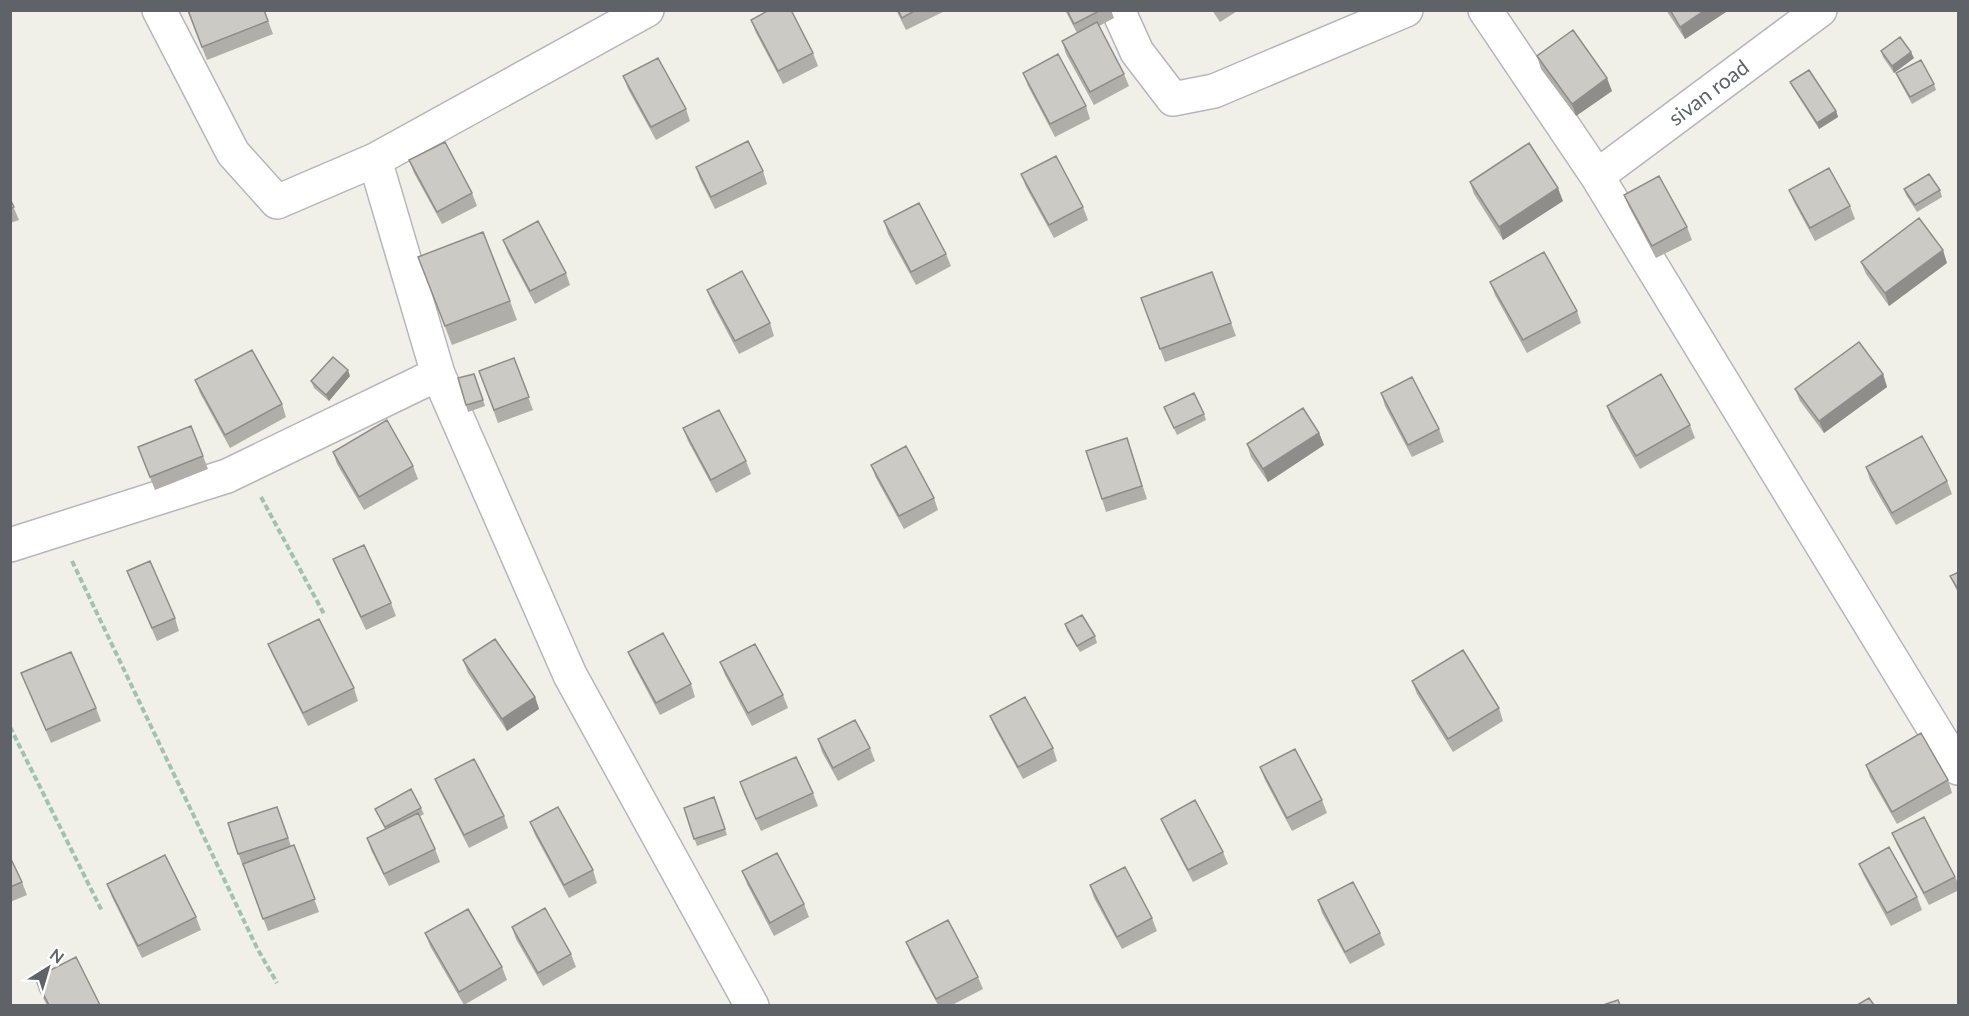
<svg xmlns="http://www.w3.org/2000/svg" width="1969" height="1016" viewBox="0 0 1969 1016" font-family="Lato,sans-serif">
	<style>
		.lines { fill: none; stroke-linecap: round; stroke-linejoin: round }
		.minor-casing { stroke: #b5b7bb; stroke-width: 36 }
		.path { stroke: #9fc3ad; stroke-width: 4; stroke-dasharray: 6 3; stroke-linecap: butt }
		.minor { stroke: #fff; stroke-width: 33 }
		.wall { fill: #afaea9 }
		.shaded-wall { fill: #8f8d89 }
		.building { fill: #cccac4; stroke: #8f8d89; stroke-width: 1.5 }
		.labels { text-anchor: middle; stroke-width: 6; stroke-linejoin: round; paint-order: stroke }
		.street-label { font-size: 21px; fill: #5f6267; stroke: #fff }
	</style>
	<rect width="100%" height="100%" fill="#f0efe8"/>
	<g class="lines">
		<!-- minor casing -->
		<g class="minor-casing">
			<path id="minor" d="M159,10L233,153L277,202L375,160L647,10
				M1118,10L1137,52L1173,99L1214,91L1406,10
				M1485,10L1597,176L1958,768
				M375,160L438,374L570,675L752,1006
				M1597,176L1820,10
				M10,545L227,476L438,374"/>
		</g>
		<!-- path -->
		<path class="path" d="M261,497L324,614
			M72,561L257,948L277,983
			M10,727L102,911"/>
		<!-- minor -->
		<use href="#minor" class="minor"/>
	</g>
	<!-- wall -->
	<path class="wall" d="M187,10H264L273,34L207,60Z
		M896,10H947L906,30Z
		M1065,10H1111L1114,18L1099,26L1124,74L1129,86L1094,105L1066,54L1062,41L1077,33Z
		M1212,10H1239L1220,22Z
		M1666,10H1729L1685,39Z
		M751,20L813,53L818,66L783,84L756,33Z
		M1881,51L1914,58L1894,73L1883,57Z
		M1537,56L1612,91L1576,116L1541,69Z
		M1023,73L1086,106L1090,119L1055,137L1028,86Z
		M1896,73L1934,84L1936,90L1912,104L1899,80Z
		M623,76L686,109L690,121L656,140L628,89Z
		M1790,82L1836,111L1838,117L1819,129L1793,88Z
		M409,160L472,193L477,206L442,224L414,173Z
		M696,167L763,171L767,184L715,209L700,179Z
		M1021,174L1083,207L1088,220L1054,238L1026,187Z
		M1470,182L1563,201L1503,240L1474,194Z
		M1904,189L1940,190L1942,197L1917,212L1906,195Z
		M1789,190L1850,206L1855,219L1815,241L1794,202Z
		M1624,195L1687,227L1692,240L1656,258L1629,207Z
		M10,199L19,220L10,223Z
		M884,221L946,254L951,266L916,285L888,234Z
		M503,240L566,273L570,285L535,304L508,253Z
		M418,257L510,301L517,320L452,345Z
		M1861,262L1947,263L1889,306L1866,274Z
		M1212,272L1236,336L1165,362L1141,298Z
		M1490,282L1577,311L1581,323L1527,353L1495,295Z
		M707,290L770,323L774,336L739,354L712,303Z
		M514,358L533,410L498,423L479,371Z
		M474,374L485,406L468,412L466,405Z
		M1883,374L1887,387L1824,433L1800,401L1795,389Z
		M350,376L329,401L314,388L311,381Z
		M195,380L282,404L286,417L230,448L200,393Z
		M1381,393L1439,429L1444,442L1412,457L1385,406Z
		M1607,406L1690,425L1695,438L1640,469L1611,418Z
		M1164,407L1204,414L1206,420L1177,435Z
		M683,428L746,461L751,474L716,493L688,441Z
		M1319,433L1324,445L1268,482L1251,457L1247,444Z
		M1127,438L1147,499L1106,512L1102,499Z
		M138,447L203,456L208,469L155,490Z
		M333,452L413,466L418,479L364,510L337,464Z
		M871,465L934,498L938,510L904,529L876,478Z
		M1866,467L1947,481L1952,494L1896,525L1870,480Z
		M333,559L391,603L396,616L366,630L338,571Z
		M127,571L175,618L179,631L157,641Z
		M1959,572V595L1950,576Z
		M1065,624L1095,636L1097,643L1080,652L1067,631Z
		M268,644L354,688L358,701L308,726L273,656Z
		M628,652L691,684L695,697L660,715L633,664Z
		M463,660L535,697L539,709L507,731L468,673Z
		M720,662L783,695L788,708L752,726L725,675Z
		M21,673L96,708L101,721L51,743Z
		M1412,681L1499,708L1503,721L1453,752L1417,694Z
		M990,716L1053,748L1057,761L1023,779L995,728Z
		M818,739L870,748L875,761L838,781L822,752Z
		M1866,765L1948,780L1952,793L1897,824L1870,777Z
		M1260,767L1322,800L1327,813L1292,831L1265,780Z
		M435,779L504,816L508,828L469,848L440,791Z
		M740,782L813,793L818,806L761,831L744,794Z
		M714,797L727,835L697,846L684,808Z
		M277,807L291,846L294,845L319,912L268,931L244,867H243L228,823Z
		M421,808L424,814L419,817L435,849L440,862L389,886L371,850L367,838L385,829L375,809Z
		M1161,819L1223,852L1228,864L1193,882L1166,831Z
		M530,822L593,870L597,883L569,898L535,835Z
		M1892,833L1955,877L1959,885V890L1929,905L1897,845Z
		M10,857L22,882L27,895L10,902Z
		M1859,864L1917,897L1922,910L1891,926L1864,876Z
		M742,871L804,904L809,917L774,936L747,884Z
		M107,884L196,917L201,930L142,958L112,897Z
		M1090,885L1152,918L1157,931L1122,949L1094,898Z
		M1318,900L1380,933L1385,945L1350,964L1322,913Z
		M512,927L571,954L576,967L543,986L516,939Z
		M425,933L502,967L507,980L464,1005L430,946Z
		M906,942L978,977L983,989L952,1005H938L911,955Z
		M35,978L100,1005H47L39,991Z"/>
	<!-- shaded-wall -->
	<path class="shaded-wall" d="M1705,10H1729L1685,39L1680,27Z
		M1911,52L1914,58L1894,73L1892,66Z
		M1607,78L1612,91L1576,116L1572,104Z
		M1836,111L1838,117L1819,129L1817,123Z
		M1558,188L1563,201L1503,240L1499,227Z
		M1943,250L1947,263L1889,306L1885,293Z
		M348,370L350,376L329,401L326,395Z
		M1883,374L1887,387L1824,433L1819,421Z
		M1319,433L1324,445L1268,482L1263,469Z
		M535,697L539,709L507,731L502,719Z"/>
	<!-- building -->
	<path class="building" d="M188,10H264L268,21L202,47Z
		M769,10H791L813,53L778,71L751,20Z
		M898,10H916L902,18Z
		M1067,10H1101L1074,24Z
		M1670,10H1705L1680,27Z
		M1097,22L1124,74L1090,92L1062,41Z
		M1573,30L1607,78L1572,104L1537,56Z
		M1900,37L1911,52L1892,66L1881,51Z
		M1058,54L1086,106L1050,124L1023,73Z
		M658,58L686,109L651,127L623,76Z
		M1921,60L1934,84L1910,97L1896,73Z
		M1809,70L1836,111L1817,123L1790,82Z
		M748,141L763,171L711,197L696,167Z
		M445,142L472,193L437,212L409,160Z
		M1529,143L1558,188L1499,227L1470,182Z
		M1056,156L1083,207L1049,225L1021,174Z
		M1829,168L1850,206L1810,228L1789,190Z
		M1929,174L1940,190L1915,205L1904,189Z
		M1659,176L1687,227L1652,246L1624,195Z
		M10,199L14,207L10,209Z
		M919,203L946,254L911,272L884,221Z
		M1919,218L1943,250L1885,293L1861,262Z
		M538,221L566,273L530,291L503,240Z
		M483,232L510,301L445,326L418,257Z
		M1544,252L1577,311L1523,340L1490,282Z
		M742,271L770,323L735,341L707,290Z
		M1212,272L1231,323L1160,349L1141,298Z
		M1859,342L1883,374L1819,421L1795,389Z
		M252,350L282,404L225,435L195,380Z
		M333,357L348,370L326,395L311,381Z
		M514,358L529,397L494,410L479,371Z
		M474,374L483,400L466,405L458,378Z
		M1661,374L1690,425L1636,456L1607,406Z
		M1412,377L1439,429L1408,445L1381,393Z
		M1194,393L1204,414L1174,428L1164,407Z
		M1303,408L1319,433L1263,469L1247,444Z
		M719,410L746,461L711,480L683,428Z
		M387,420L413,466L359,497L333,452Z
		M191,426L203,456L150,477L138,447Z
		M1922,436L1947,481L1892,513L1866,467Z
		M1127,438L1142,486L1102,499L1086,451Z
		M906,446L934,498L899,516L871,465Z
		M364,545L391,603L361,617L333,559Z
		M150,561L175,618L152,628L127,571Z
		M1959,572V591L1950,576Z
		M1082,615L1095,636L1077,646L1065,624Z
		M319,619L354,688L303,713L268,644Z
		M663,633L691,684L656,703L628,652Z
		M495,639L535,697L502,719L463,660Z
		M755,644L783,695L748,713L720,662Z
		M1463,650L1499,708L1448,739L1412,681Z
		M71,652L96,708L46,730L21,673Z
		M1025,697L1053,748L1018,767L990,716Z
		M855,720L870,748L833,768L818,739Z
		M1921,733L1948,780L1892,812L1866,765Z
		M1295,749L1322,800L1287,818L1260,767Z
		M796,757L813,793L756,819L740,782Z
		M474,759L504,816L464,835L435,779Z
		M411,789L421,808L385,827L375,809Z
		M714,797L725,829L694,839L684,808Z
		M1195,800L1223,852L1188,870L1161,819Z
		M277,807L288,838L238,854L228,823Z
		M558,807L593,870L564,885L530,822Z
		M418,813L435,849L384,874L367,838Z
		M1924,817L1955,877L1924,893L1892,833Z
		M294,845L315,899L263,919L243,864Z
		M1889,847L1917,897L1887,913L1859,864Z
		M777,853L804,904L770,923L742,871Z
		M165,855L196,917L138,946L107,884Z
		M10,857L22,882L10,887Z
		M1125,867L1152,918L1117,937L1090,885Z
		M1353,882L1380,933L1345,952L1318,900Z
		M545,908L571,954L538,973L512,927Z
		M468,909L502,967L459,992L425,933Z
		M948,920L978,977L936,999L906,942Z
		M76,957L100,1005H49L35,978Z
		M1869,998L1874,1005H1857Z
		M1618,1000L1620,1005H1603Z"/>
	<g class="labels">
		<!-- street labels -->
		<g class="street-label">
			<text transform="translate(1709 93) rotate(-37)" y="7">sivan road</text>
		</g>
	</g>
	<!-- border -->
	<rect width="1969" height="1016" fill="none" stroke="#5f6267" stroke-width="24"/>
	<!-- north arrow -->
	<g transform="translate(48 968) rotate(37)" stroke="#ffffff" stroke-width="4.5" paint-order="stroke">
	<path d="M0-4.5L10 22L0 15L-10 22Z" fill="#5f6267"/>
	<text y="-9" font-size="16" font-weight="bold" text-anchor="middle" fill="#5f6267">N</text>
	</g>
</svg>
